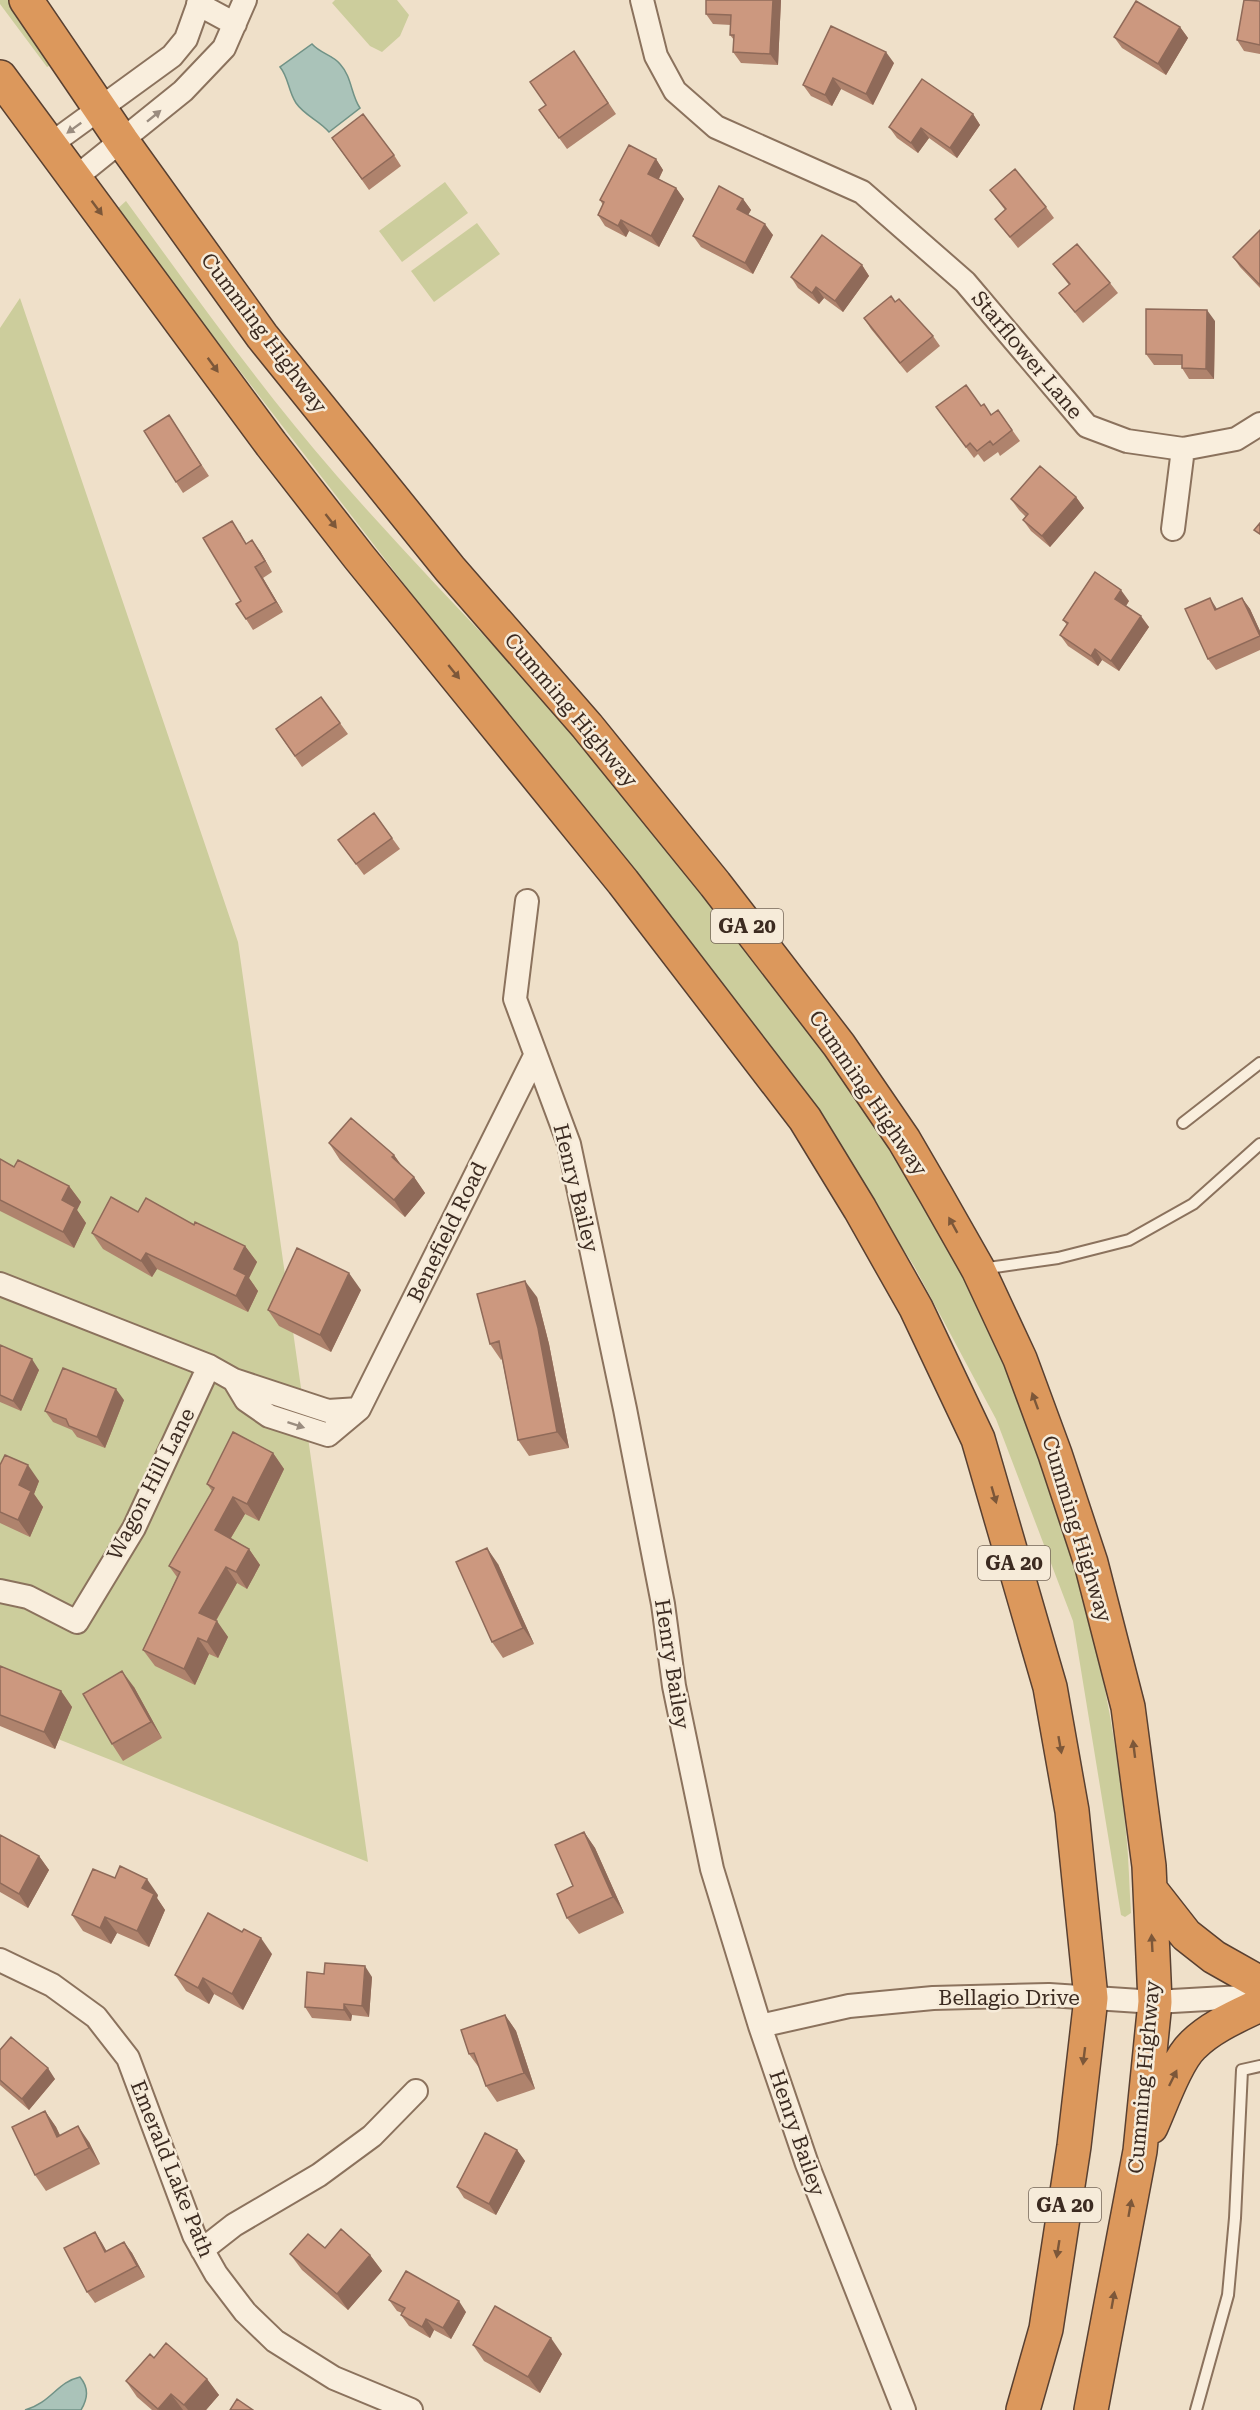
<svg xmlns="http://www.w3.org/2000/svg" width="1260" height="2410" viewBox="0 0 1260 2410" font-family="'Roboto Serif',serif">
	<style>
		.green { fill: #cccd9c }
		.water { fill: #aac3b9; stroke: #709286; stroke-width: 1.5 }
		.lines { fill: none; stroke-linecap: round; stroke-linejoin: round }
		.lane-casing { stroke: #8b725d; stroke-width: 14 }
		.street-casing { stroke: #8b725d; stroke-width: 26 }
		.highway-casing { stroke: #594031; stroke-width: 36 }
		.lane { stroke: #f9eedd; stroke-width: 10 }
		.street { stroke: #f9eedd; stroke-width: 22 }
		.highway { stroke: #dc985c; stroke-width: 33 }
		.wall { fill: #af836d }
		.shaded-wall { fill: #8f6a59 }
		.building { fill: #cc987f; stroke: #8f6a59; stroke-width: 1.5 }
		.oneway { fill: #9a8c7f }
		.oneway2 { fill: #7c5739 }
		.labels { text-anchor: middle; stroke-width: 5; stroke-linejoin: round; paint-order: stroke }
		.shield { fill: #f6ebd9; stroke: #746558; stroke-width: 1.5 }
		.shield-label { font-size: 20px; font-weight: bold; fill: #3c2b21 }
		.street-label { font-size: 21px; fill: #3c2b21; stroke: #f6ebd9 }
	</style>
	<rect width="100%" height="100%" fill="#efe0c9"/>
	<!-- green -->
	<path class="green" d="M0,0H14L58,61L47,67L0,4Z
		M335,0H397L409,15L400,36L382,52L370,46L332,3Z
		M445,182L468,213L402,262L379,231Z
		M126,201C194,294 261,389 337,476C411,561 490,640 565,723C613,776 655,835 700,891C782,994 866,1098 931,1213C1036,1400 1105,1618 1126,1832C1129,1859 1129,1886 1131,1913L1125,1917L1121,1915L1073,1621L996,1419L914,1266L802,1092L619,863L116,210Z
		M477,223L500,254L434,302L411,271Z
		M20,298L238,942L368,1862L0,1716V328Z"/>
	<!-- water -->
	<path class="water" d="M312,44C321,54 333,55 340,64C352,77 351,95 360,108L329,132C319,120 305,116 296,103C288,91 289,78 280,67Z
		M80,2377C89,2388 88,2398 81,2410H25C51,2403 57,2382 80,2377Z"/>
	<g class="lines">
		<!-- lane casing -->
		<g class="lane-casing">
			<path id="lane" d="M1183,1123L1260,1063
				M981,1269L1058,1258L1129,1240L1193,1204L1260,1144
				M1196,2410L1228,2295L1235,2218L1242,2070L1260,2066"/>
		</g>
		<!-- street casing -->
		<g class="street-casing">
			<path id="street" d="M642,0L656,56L675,91L716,127L862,192L965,282L1087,426L1127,441L1183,449L1236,439L1260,424
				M198,4L235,24
				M51,144L172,56L186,39L200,0
				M75,178L183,91L224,48L245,0
				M1173,529L1183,449
				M527,901L515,999L569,1144L625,1409L663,1604L674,1686L712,1869L760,2026L807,2164L904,2410
				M0,1284L209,1366L234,1380L328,1411L359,1409
				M234,1380L246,1400L269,1416L328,1435L359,1409L535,1056
				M0,1591L28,1597L77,1622L134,1528L209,1366
				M0,1960L52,1985L96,2017L128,2058L194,2235L216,2274L245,2312L275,2341L334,2378L411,2410
				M760,2026L849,2006L933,1998L1049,1995L1155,2002L1260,1996
				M202,2250L234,2225L319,2175L372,2136L416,2091"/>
		</g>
		<!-- highway casing -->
		<g class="highway-casing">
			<path id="highway" d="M26,0L122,141L262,336L450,569L587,726L715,884L839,1045L904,1140L936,1195L978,1269L1020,1359L1055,1454L1091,1563L1128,1707L1149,1866L1155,2002L1140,2151L1091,2410
				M0,77L271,444L359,557L623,882L805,1119L860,1209L916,1308L978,1439L1050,1687L1072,1811L1091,1998L1074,2146L1046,2329L1023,2410
				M1150,1889L1186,1935L1214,1957L1260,1983
				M1151,2127C1161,2105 1176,2061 1193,2045C1211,2027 1237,2016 1260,2005"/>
		</g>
		<!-- lane -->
		<use href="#lane" class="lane"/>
		<!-- street -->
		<use href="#street" class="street"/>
		<!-- highway -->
		<use href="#highway" class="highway"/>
	</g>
	<!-- wall -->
	<path class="wall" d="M781,0L778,65L741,63L733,52L734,40L730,35L731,25L713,24L706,14Z
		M1260,1V54L1244,51L1237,40Z
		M1180,27L1188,38L1166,75L1122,48L1114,37Z
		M574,51L616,114L567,149L539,110L546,105Z
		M894,63L873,105L841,89L832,106L811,96L803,85Z
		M973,114L980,125L957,158L929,138L918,153L897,138L889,127Z
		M332,138L394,155L401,166L369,190Z
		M656,159L663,170L659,179L676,188L684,199L659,247L629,231L626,237L605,226L598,215L603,205L600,200Z
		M990,190L1046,207L1054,218L1018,248L995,219L1005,210Z
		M743,199L751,210L748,215L773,235L753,274L701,247L693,236Z
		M1260,230V288L1240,267L1233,257Z
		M1053,264L1110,283L1118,293L1083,323L1059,293L1069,285Z
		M862,265L869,276L843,312L824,298L819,304L798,288L791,277Z
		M895,302L933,336L940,346L907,373L871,329L864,318Z
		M1215,321L1214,379H1189L1182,368V365H1154L1146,354Z
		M981,406L991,415L998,410L1020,441L1000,456L998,452L984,462L978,454L974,458L944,418Z
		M169,415L209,476L183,493L176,482Z
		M1076,497L1084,508L1050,547L1031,531L1023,520L1026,517L1019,510L1011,499Z
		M240,532L246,544L260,551L272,572L263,578L283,612L253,630L246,619L241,601Z
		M1242,598L1250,609L1260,631V650L1216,670L1208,659L1218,609Z
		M1129,601L1126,606L1149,627L1119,671L1102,660L1098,666L1068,646L1060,635L1067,625L1063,620Z
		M321,697L348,734L302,767L276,729Z
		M374,813L400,849L364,875L338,840Z
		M329,1143L394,1155L402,1166L414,1177L425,1193L405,1217L340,1160Z
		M0,1159L14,1167L69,1186L81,1202L77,1210L86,1223L74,1248L0,1211Z
		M138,1212L194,1225L245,1246L257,1262L249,1278L258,1291L248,1312L157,1269L152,1277L103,1249L92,1233Z
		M361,1290L331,1352L279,1326L268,1310Z
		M537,1297L549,1344L569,1448L529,1456L518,1440L502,1359L501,1360L490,1344Z
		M0,1345L39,1370L21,1411L0,1402Z
		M124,1400L105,1448L77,1437L72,1430L53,1422L45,1411Z
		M273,1453L284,1469L259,1521L245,1514L231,1538L249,1549L260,1565L247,1589L237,1583L216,1621L228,1637L218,1658L209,1654L195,1685L155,1666L143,1650L177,1577L169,1566L212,1491L207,1484Z
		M0,1465L39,1481L34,1494L43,1507L30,1537L0,1523Z
		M498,1564L534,1644L503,1658L492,1642Z
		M0,1666L61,1691L72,1707L55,1749L0,1726Z
		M134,1687L162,1738L123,1761L112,1744Z
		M584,1832L595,1848L624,1913L579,1934L567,1918Z
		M0,1835L39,1856L49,1870L28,1908L0,1892Z
		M158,1895L157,1898L165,1910L149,1947L117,1933L111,1944L83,1931L72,1915Z
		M272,1954L243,2010L214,1994L209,2004L186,1991L175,1975Z
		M372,1977L369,2017L352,2015L351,2021L312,2018L305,2007Z
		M505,2015L516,2031L535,2089L497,2102L486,2086L480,2069L469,2054Z
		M0,2050L55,2079L29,2110L0,2085Z
		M45,2111L56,2127L60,2135L89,2142L100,2164L46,2191L35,2175Z
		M517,2150L525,2161L496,2215L464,2198L457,2187Z
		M95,2232L107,2252L124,2242L132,2253L145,2277L95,2303L87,2292Z
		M325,2248L370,2255L382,2271L348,2310L302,2270L290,2254Z
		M389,2300L466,2312L451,2339L434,2330L430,2338L409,2326L401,2315L402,2313L397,2311Z
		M473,2345L562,2354L540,2393L484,2361Z
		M207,2379L219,2395L206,2410H152L137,2397L126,2381Z"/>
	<!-- shaded-wall -->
	<path class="shaded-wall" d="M773,0H781L778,65L770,54Z
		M1180,27L1188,38L1166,75L1158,64Z
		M886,52L894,63L873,105L866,94Z
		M833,78L841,89L832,106L825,95Z
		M973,114L980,125L957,158L950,148Z
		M921,128L929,138L918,153L911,143Z
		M656,159L663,170L656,184L648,174Z
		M676,188L684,199L659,247L651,236Z
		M743,199L751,210L745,220L737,209Z
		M621,220L629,231L626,237L618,226Z
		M765,224L773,235L753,274L745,263Z
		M862,265L869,276L843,312L835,301Z
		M816,287L824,298L819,304L812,293Z
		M1207,310L1215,321L1214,379L1206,369Z
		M1076,497L1084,508L1050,547L1042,536Z
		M252,540L260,551L272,572L265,561Z
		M255,567L263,578L283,612L276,602Z
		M1121,590L1129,601L1123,610L1115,599Z
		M1210,598L1217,609L1223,621L1215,610Z
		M1242,598L1250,609L1260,631V636Z
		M1141,616L1149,627L1119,671L1111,661Z
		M1095,649L1102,660L1098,666L1091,656Z
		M394,1155L405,1171L392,1157Z
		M414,1177L425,1193L405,1217L394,1200Z
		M69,1186L81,1202L77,1210L86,1223L74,1248L63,1232L62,1200Z
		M245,1246L257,1262L249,1278L258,1291L248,1312L236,1296L234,1269Z
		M146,1253L157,1269L152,1277L141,1261Z
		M349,1273L361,1290L331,1352L320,1335Z
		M525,1281L537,1297L549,1344L569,1448L557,1432Z
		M32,1359L39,1370L21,1411L13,1401Z
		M116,1389L124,1400L105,1448L97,1437Z
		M273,1453L284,1469L259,1521L247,1504Z
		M28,1465L39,1481L34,1494L43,1507L30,1537L18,1520L19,1485Z
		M233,1497L245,1514L226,1546L215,1530Z
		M487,1548L498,1564L534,1644L523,1628Z
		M249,1549L260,1565L247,1589L236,1572Z
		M226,1567L237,1583L211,1629L199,1613Z
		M217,1621L228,1637L218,1658L207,1642Z
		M198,1638L209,1654L195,1685L184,1669Z
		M122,1671L134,1687L162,1738L151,1722Z
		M61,1691L72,1707L55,1749L44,1732Z
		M584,1832L595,1848L624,1913L613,1897Z
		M39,1856L49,1870L28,1908L19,1894Z
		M147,1879L158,1895L157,1898L165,1910L149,1947L137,1931L142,1888Z
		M105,1917L117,1933L111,1944L100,1928Z
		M261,1938L272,1954L243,2010L232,1994Z
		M365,1966L372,1977L369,2017L362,2006Z
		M203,1978L214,1994L209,2004L198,1988Z
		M344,2004L352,2015L351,2021L344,2010Z
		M505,2015L516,2031L535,2089L524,2073Z
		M48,2068L55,2079L29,2110L22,2099Z
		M45,2111L56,2127L68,2153L57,2137Z
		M78,2126L89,2142L100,2164L89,2148Z
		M517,2150L525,2161L496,2215L489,2204Z
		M95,2232L102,2243L113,2263L105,2252Z
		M124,2242L132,2253L145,2277L137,2266Z
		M370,2255L382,2271L348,2310L337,2294Z
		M459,2301L466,2312L451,2339L443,2328Z
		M426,2319L434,2330L430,2338L422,2327Z
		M551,2338L562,2354L540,2393L528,2377Z
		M207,2379L219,2395L206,2410H188L184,2405Z
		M171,2394L183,2410H159L158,2409Z"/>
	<!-- building -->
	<path class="building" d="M706,0H773L770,54L733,52L734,35H730L731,15L706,14Z
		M1244,0L1260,1V45L1237,40Z
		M1136,1L1180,27L1158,64L1114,37Z
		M831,26L886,52L866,94L833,78L825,95L803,85Z
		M574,51L608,103L559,138L539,110L546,105L530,82Z
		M922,79L973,114L950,148L921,128L911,143L889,127Z
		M363,114L394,155L362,179L332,138Z
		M629,145L656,159L648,174L676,188L651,236L621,220L618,226L598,215L604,202L600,200Z
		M1015,169L1046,207L1010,237L995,219L1006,209L990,190Z
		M719,186L743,199L737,209L765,224L745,263L693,236Z
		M1260,230V285L1233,257Z
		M822,235L862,265L835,301L816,287L812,293L791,277Z
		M1077,244L1110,283L1075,312L1059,293L1070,284L1053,264Z
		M891,296L895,302L899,299L933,336L900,363L864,318Z
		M1146,309L1207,310L1206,369L1182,368V355L1146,354Z
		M966,385L981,406L984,404L991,415L998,410L1012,430L993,445L990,441L977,451L970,443L966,447L936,407Z
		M169,415L201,465L176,482L144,431Z
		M1040,466L1076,497L1042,536L1023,520L1028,514L1011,499Z
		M232,521L246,544L252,540L265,561L255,567L276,602L246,619L236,604L241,601L203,538Z
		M1260,523V534L1254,530Z
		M1095,572L1121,590L1115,599L1141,616L1111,661L1095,649L1091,656L1060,635L1068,623L1063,620Z
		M1210,598L1215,610L1242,598L1260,636L1208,659L1185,609Z
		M321,697L340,723L295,756L276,729Z
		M374,813L392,838L356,864L338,840Z
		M351,1118L394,1155L392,1157L414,1177L394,1200L329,1143Z
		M0,1159L14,1167L18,1160L69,1186L62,1200L75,1207L63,1232L0,1200Z
		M111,1197L138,1212L146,1198L194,1225L195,1222L245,1246L234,1269L246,1275L236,1296L146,1253L141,1261L92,1233Z
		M297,1248L349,1273L320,1335L268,1310Z
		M525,1281L538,1328L557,1432L518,1440L499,1341L490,1344L477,1294Z
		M0,1345L32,1359L13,1401L0,1395Z
		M63,1368L116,1389L97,1437L69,1426L66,1419L45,1411Z
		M233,1432L273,1453L247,1504L233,1497L215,1530L249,1549L236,1572L226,1567L199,1613L217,1621L207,1642L198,1638L184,1669L143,1650L180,1572L169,1566L214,1488L207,1484Z
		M5,1455L28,1465L19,1485L31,1491L18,1520L0,1512V1465Z
		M487,1548L523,1628L492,1642L456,1562Z
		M0,1666L61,1691L44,1732L0,1715Z
		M122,1671L151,1722L112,1744L83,1694Z
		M584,1832L613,1897L567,1918L557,1894L573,1886L555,1845Z
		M0,1835L39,1856L19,1894L0,1883Z
		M120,1866L147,1879L142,1888L154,1894L137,1931L105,1917L100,1928L72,1915L93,1869L115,1878Z
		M208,1913L242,1932L244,1929L261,1938L232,1994L203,1978L198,1988L175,1975Z
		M325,1963L365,1966L362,2006L344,2004V2010L305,2007L307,1972L324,1974Z
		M505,2015L524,2073L486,2086L474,2053L469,2054L461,2030Z
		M11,2037L48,2068L22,2099L0,2080V2050Z
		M45,2111L57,2137L78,2126L89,2148L35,2175L12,2127Z
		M485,2133L517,2150L489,2204L457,2187Z
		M341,2229L370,2255L337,2294L290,2254L308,2234L325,2248Z
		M95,2232L105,2252L124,2242L137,2266L87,2292L64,2248Z
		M406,2271L459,2301L443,2328L426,2319L422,2327L401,2315L405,2308L389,2300Z
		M495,2306L551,2338L528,2377L473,2345Z
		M166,2343L207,2379L184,2405L171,2394L158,2409L126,2381L150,2354L154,2358Z
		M237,2399L253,2410H230Z"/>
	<!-- one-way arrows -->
	<defs><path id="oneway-solid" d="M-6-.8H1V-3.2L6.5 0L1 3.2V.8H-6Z" transform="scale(1.5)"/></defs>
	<g class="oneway">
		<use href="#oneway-solid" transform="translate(154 116) rotate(-39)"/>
		<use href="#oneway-solid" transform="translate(74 128) rotate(144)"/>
		<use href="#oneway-solid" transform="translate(296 1425) rotate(18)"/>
	</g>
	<g class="oneway2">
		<use href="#oneway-solid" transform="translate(97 208) rotate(53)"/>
		<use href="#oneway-solid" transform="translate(213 365) rotate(54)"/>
		<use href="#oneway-solid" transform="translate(331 521) rotate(52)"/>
		<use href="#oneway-solid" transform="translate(454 672) rotate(51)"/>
		<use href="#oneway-solid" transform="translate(953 1225) rotate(-119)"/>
		<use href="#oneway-solid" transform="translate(1035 1401) rotate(-110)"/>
		<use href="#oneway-solid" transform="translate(994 1495) rotate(74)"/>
		<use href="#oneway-solid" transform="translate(1060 1745) rotate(80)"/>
		<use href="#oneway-solid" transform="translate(1134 1749) rotate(-97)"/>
		<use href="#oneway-solid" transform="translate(1152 1943) rotate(-93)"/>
		<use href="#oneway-solid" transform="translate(1084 2056) rotate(97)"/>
		<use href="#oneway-solid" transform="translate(1173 2078) rotate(-64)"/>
		<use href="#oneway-solid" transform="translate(1130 2208) rotate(-80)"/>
		<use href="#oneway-solid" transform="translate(1058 2249) rotate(99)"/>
		<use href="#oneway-solid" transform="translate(1113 2300) rotate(-80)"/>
	</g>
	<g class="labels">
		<!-- shield labels -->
		<g class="shield">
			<rect x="711" y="909" width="72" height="34" rx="4.5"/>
			<rect x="978" y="1546" width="72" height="34" rx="4.5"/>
			<rect x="1029" y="2188" width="72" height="34" rx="4.5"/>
		</g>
		<g class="shield-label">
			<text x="747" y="933">GA 20</text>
			<text x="1014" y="1570">GA 20</text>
			<text x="1065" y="2212">GA 20</text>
		</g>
		<!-- street labels -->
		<g class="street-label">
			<text transform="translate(264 333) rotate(53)" y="7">Cumming Highway</text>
			<text transform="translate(1027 355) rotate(50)" y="7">Starflower Lane</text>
			<text transform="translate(571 710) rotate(50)" y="7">Cumming Highway</text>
			<text transform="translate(868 1093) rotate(56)" y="7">Cumming Highway</text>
			<text transform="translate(576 1188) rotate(76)" y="7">Henry Bailey</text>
			<text transform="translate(447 1232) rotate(-64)" y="7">Benefield Road</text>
			<text transform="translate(151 1484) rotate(-63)" y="7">Wagon Hill Lane</text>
			<text transform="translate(1077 1529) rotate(73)" y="7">Cumming Highway</text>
			<text transform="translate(672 1664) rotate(81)" y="7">Henry Bailey</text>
			<text x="1009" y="2005">Bellagio Drive</text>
			<text transform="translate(1144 2077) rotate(-85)" y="7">Cumming Highway</text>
			<text transform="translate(797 2133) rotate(71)" y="7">Henry Bailey</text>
			<text transform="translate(172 2169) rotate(68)" y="7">Emerald Lake Path</text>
		</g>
	</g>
</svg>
